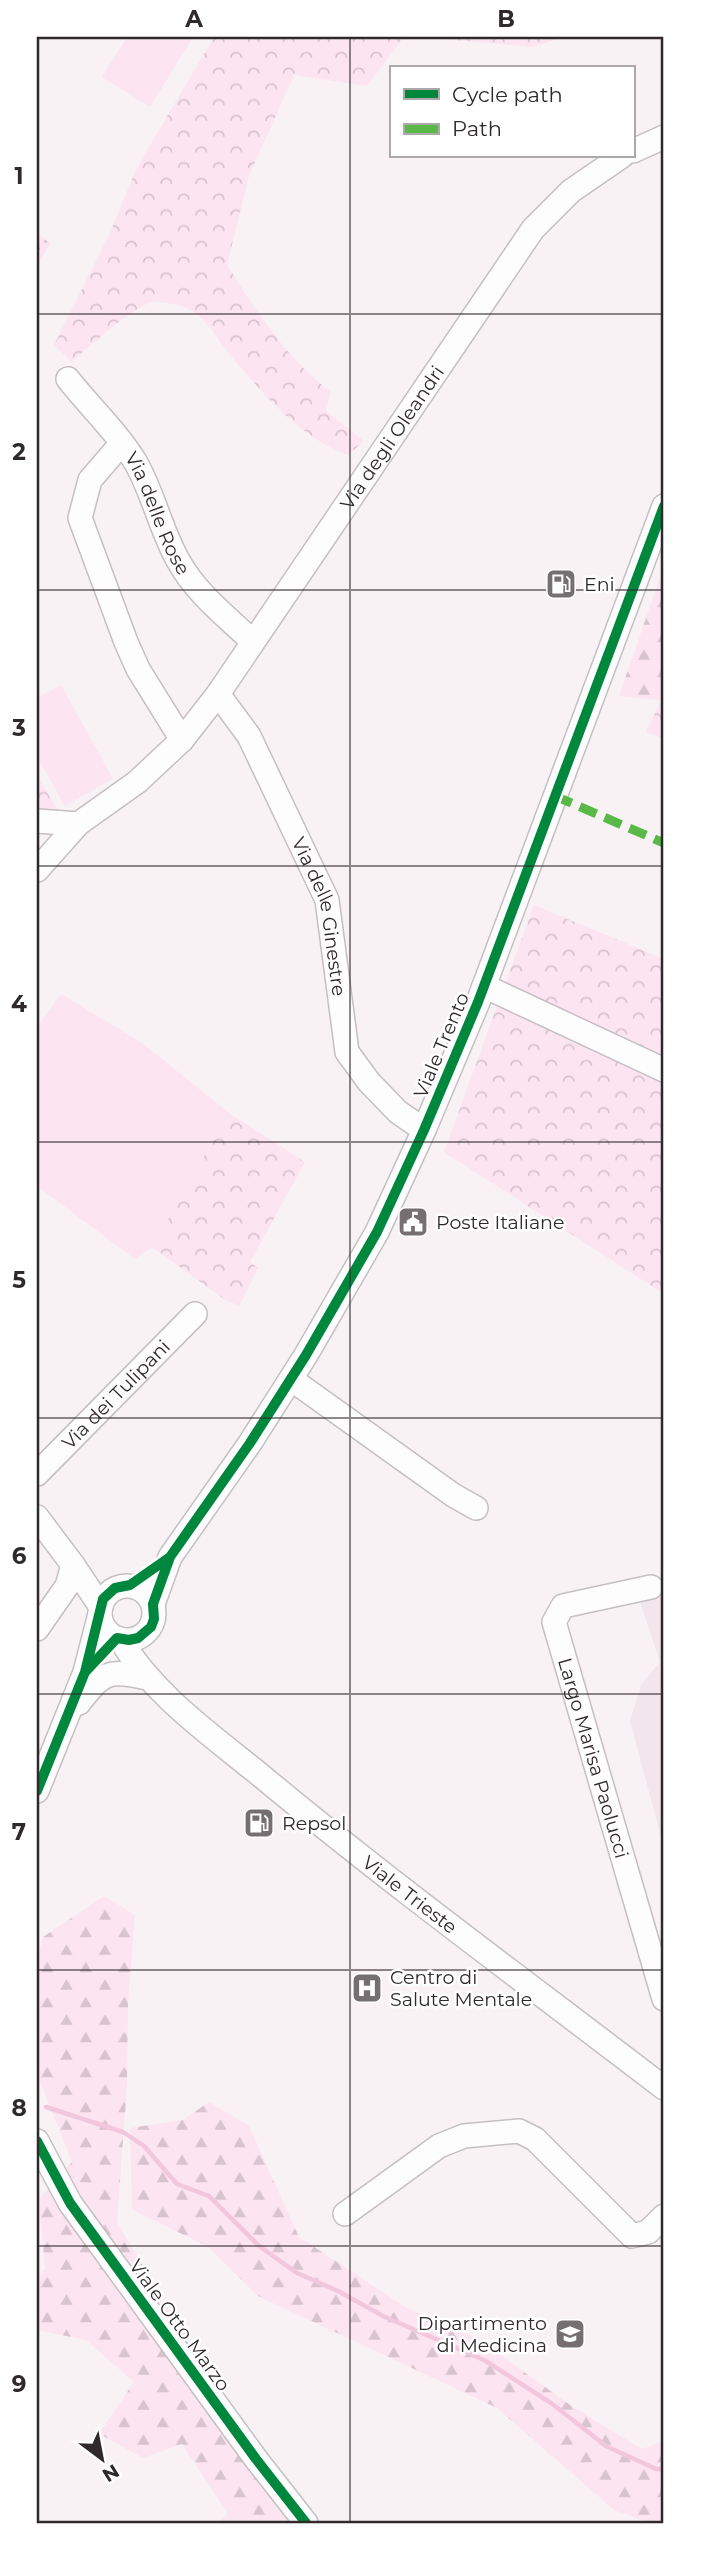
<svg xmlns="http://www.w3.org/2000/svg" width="701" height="2560" viewBox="0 0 701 2560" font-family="Montserrat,sans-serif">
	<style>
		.built { fill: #f3e5ec }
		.grass { fill: #fce4f0 }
		.forest { fill: url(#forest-firs) }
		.park { fill: url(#park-crowns) }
		.garden { fill: url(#garden-dots) }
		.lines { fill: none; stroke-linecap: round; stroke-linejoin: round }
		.stream { stroke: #f2c7dd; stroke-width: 4.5 }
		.minor-casing { stroke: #c5bfc2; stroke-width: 26 }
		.minor { stroke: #fefdfe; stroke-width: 23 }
		.quiet { stroke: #58b947; stroke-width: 9; stroke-dasharray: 18 9; stroke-linecap: butt }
		.cycleway-casing { stroke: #fff; stroke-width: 15 }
		.cycleway { stroke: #00873e; stroke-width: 10 }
		.grid { fill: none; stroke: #2f292c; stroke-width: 2; stroke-opacity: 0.55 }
		.labels { text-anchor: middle; stroke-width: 5; stroke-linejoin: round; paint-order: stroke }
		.street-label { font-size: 19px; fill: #2f292c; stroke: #fff }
		.poi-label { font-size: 19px; fill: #2f292c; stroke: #fff; text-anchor: start }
		.neatline { fill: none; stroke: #2f292c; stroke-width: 2.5 }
		.grid-label { font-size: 23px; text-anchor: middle; font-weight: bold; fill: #2f292c }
	</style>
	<defs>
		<pattern id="forest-firs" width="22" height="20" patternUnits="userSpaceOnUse" patternTransform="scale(1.75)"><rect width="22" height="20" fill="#fce4f0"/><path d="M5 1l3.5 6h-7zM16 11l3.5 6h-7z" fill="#d8c4ce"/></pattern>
		<pattern id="park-crowns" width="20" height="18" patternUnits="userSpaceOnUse" patternTransform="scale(1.75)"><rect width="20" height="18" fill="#fce4f0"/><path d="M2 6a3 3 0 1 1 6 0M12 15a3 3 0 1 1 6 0" fill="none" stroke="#d8c4ce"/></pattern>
		<pattern id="garden-dots" width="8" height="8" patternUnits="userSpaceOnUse" patternTransform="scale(1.75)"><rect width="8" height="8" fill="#fce4f0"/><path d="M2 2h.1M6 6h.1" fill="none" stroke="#d8c4ce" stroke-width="1.8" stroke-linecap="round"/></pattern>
	</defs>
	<rect width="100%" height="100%" fill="#f8f2f5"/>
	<!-- built -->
	<path class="built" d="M664,1579V1848L630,1721L641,1685L660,1662L635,1586Z"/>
	<!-- grass -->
	<path class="grass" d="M127,37H193L150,107L102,77Z
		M61,685L113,779L65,806L37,756V698Z
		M61,994L142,1043L229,1113L152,1247L135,1259L37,1186V1027Z"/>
	<!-- forest -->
	<path class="forest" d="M664,566V694L661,700L619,696Z
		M104,1896L135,1915L128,2003L127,2085L117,2222L295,2523H217L228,2514L182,2444L143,2458L99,2434L134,2382L86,2340L37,2330V2279L45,2268L39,2199L72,2162L38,2076L37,2064V1961L43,1937Z
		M209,2102L249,2126L299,2237L407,2308L478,2339L573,2407L642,2449L664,2441V2523H650L614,2510L497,2408L258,2296L207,2246L132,2210L130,2128L183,2120Z"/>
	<!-- park -->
	<path class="park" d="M214,37H404L367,86L294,75L249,176L227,265C257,312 286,358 331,392L326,411L364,441L348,455C301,438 263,394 231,356C217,339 209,321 189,309C185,306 159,301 153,302C135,305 87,348 72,362L54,345L110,233L136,169Z
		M421,37H565L532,47Z
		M664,694V739L646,732Z
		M37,776L63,818L37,817Z
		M534,905L664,959V1294L444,1152Z
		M229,1113L305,1162L250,1262L258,1268L239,1306L221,1297L152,1247Z"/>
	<!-- garden -->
	<path class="garden" d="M37,234L51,243L37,265Z"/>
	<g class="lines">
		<!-- stream -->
		<path class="stream" d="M46,2107L123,2132L144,2146L177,2184L209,2196L259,2246L297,2273L338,2291L383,2316L484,2360L551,2403L606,2446L656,2469H664"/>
		<!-- minor casing -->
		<g class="minor-casing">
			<g id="minor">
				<path d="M633,151L664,137"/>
				<path id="s1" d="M68,379C90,407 118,433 136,463C154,495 161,531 179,562C196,593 227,617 252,641"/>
				<path d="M121,444L90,480L80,518L126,642L138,669L182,740"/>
				<path id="s2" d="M218,694L249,736L327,900L347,1052L369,1082L398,1112L424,1130"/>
				<path d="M37,821L78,824"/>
				<path id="s3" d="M37,870L78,824L137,782L182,740L218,694L533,229L571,191L622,156"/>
				<path d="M484,986L664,1070"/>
				<path d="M291,1379L453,1495L476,1508"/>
				<path id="s4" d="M37,1474L195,1314"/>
				<path d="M37,1517L73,1565L101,1607"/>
				<circle cx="127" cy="1613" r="27"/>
				<path id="s5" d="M651,1587L563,1606L554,1622L664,1999"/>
				<path d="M153,1604L170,1557L250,1443L306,1355L377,1232L424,1130L478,1002L664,506"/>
				<path d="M37,1629L67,1586L73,1565"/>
				<path id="s6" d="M120,1639C155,1697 213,1736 265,1779C394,1886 531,1986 664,2088"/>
				<path d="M79,1703C103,1672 108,1669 147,1678"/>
				<path d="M37,1791L85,1672L100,1614"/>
				<path d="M37,2141L70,2203L256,2459L306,2523"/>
				<path d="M345,2214L439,2146L464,2136L519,2131L535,2139L632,2236L648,2232L664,2216"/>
			</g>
		</g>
		<!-- minor -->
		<use href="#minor" class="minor"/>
		<!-- quiet -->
		<path class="quiet" d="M555,796L664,843"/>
		<!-- cycleway casing -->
		<g class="cycleway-casing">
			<path id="cycleway" d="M85,1672L117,1638L129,1640L138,1638L151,1627L154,1619L153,1604L170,1557L250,1443L306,1355L377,1232L424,1130L478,1002L664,506
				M37,1791L85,1672L103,1599L115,1588L130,1585L170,1557
				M37,2141L70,2203L256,2459L306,2523"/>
		</g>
		<!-- cycleway -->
		<use href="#cycleway" class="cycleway"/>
	</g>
	<!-- grid -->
	<path class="grid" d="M350,37V2523M37,314H664M37,590H664M37,866H664M37,1142H664M37,1418H664M37,1694H664M37,1970H664M37,2246H664"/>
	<!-- icons -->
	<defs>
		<g id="fuel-square" transform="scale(1.575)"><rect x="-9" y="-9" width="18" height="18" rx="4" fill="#756f72" stroke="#fff"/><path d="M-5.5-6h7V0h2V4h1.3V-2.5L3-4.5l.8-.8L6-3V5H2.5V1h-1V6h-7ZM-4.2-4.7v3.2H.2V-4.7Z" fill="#fff"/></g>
		<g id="civic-square" transform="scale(1.575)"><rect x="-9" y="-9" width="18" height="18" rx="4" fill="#756f72" stroke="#fff"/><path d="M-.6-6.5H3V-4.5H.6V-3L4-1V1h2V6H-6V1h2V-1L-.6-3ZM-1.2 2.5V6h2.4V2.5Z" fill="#fff"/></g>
		<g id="hospital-square" transform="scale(1.575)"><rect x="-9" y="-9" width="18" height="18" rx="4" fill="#756f72" stroke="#fff"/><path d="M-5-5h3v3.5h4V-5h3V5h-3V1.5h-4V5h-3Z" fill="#fff"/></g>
		<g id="university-square" transform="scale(1.575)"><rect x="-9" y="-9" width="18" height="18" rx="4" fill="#756f72" stroke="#fff"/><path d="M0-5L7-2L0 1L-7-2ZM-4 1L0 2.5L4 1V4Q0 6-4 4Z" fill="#fff"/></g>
	</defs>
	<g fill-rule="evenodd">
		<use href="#fuel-square" x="561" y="584"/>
		<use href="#civic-square" x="413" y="1222"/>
		<use href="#fuel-square" x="259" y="1823"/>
		<use href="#hospital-square" x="367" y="1988"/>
		<use href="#university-square" x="570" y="2334"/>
	</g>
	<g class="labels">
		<!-- street labels -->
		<g class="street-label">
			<text dy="7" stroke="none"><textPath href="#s3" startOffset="564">Via degli Oleandri</textPath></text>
			<text dy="7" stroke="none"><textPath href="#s1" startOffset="163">Via delle Rose</textPath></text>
			<text dy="7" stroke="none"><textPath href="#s2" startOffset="248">Via delle Ginestre</textPath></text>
			<text transform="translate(441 1045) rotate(-67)" y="7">Viale Trento</text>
			<text dy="7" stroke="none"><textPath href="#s4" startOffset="112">Via dei Tulipani</textPath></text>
			<text dy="7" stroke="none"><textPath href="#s5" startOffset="250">Largo Marisa Paolucci</textPath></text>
			<text dy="7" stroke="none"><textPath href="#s6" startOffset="388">Viale Trieste</textPath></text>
			<text transform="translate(180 2325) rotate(54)" y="7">Viale Otto Marzo</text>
		</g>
		<!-- poi labels -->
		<g class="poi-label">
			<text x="584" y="591">Eni</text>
			<text x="436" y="1229">Poste Italiane</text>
			<text x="282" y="1830">Repsol</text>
			<text x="390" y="1984">Centro di<tspan x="390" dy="22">Salute Mentale</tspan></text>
			<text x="547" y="2330" text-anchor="end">Dipartimento<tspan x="547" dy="22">di Medicina</tspan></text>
		</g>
	</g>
	<!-- border -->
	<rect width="701" height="2560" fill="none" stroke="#ffffff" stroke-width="77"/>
	<!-- legend -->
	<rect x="390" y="66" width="245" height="91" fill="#ffffff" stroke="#aca9ab" stroke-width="2"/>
	<rect x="404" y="89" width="35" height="10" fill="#00873e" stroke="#aca9ab" stroke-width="2"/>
	<text x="452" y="102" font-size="21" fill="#2f292c">Cycle path</text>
	<rect x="404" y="124" width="35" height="10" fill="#58b947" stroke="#aca9ab" stroke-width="2"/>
	<text x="452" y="136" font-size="21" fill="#2f292c">Path</text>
	<!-- north arrow -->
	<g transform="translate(102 2459) rotate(148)" stroke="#ffffff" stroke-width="5" paint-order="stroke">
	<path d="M0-5L12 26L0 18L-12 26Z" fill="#2f292c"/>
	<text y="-10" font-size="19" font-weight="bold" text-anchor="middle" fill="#2f292c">N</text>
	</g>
	<rect x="38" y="38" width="624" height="2484" class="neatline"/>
	<g class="grid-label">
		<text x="194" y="27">A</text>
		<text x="506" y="27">B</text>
		<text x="19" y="184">1</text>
		<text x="19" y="460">2</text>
		<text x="19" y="736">3</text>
		<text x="19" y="1012">4</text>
		<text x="19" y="1288">5</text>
		<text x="19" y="1564">6</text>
		<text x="19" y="1840">7</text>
		<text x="19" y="2116">8</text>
		<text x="19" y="2392">9</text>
	</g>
</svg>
